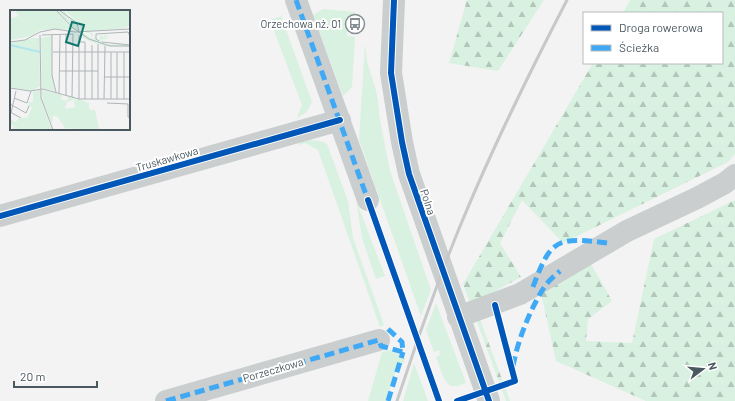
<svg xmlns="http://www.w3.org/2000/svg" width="735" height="401" viewBox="0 0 735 401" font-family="Barlow,sans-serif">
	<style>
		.grass { fill: #d9f1e0 }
		.forest { fill: url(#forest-firs) }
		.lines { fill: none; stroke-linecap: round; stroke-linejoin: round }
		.minor { stroke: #cacecf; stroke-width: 22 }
		.rail { stroke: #c6c8ca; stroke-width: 3 }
		.quiet { stroke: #3fa9f5; stroke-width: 5; stroke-dasharray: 10 5; stroke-linecap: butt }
		.cycleway-casing { stroke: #fff; stroke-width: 8 }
		.cycleway { stroke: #0057b8; stroke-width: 6 }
		.labels { text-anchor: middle; stroke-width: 4; stroke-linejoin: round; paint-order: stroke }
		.poi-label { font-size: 11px; fill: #4a585f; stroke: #fff; text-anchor: end }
		.street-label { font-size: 11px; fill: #4a585f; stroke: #fff }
		.inset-river { fill: none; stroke: #b0e6ed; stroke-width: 2 }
		.inset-road { fill: none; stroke: #afb5b8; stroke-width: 1 }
		.view { fill: #0f766e; fill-opacity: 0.15; stroke: #0f766e; stroke-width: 2 }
		.inset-edge { fill: none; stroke: #4a585f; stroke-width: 2 }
	</style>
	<defs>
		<pattern id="forest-firs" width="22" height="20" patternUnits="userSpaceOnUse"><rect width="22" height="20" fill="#d9f1e0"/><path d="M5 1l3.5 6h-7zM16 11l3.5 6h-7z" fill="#b2c6b9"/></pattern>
	</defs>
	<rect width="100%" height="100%" fill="#f3f3f3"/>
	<!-- grass -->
	<path class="grass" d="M323,9L355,12L356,16H348L347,36L355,37L352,87L343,96L313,15Z
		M281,16L312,102L307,112L297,118L302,105L270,20Z
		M365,44L367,61L377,94L380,120L390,171L431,290L421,316L359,140Z
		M309,140L321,141L327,144L348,201L353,238L384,325L380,327L318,150L305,143L299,145V143Z
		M356,200L385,276L376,279L362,238Z
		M436,303L466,383L458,386H450L444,379L436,357L440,355L439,350L434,352L426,330Z
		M390,350L405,358L403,365L398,364L386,401H368L382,352Z
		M414,363L428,401H403Z"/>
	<!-- forest -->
	<path class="forest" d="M467,0H544L498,71L449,63Z
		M630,0H735V154L728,162L563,243L522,200L500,243L521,277L474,303L510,401H506L463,284L593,63H722V13H623Z
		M735,200V401H646L556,361L541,293L591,264L612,301L588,319L586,341L632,343L654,239Z"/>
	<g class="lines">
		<!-- minor -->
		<path class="minor" d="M296,0L368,200
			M394,0L391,73L402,142L409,174L489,401
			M0,216L340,120
			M458,317L520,294L627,231L697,198L725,183L735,175
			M166,401L379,340"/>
		<!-- rail -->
		<path class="rail" d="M397,401C411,358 426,315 442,272C477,179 521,89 567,0"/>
		<!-- quiet -->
		<path class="quiet" d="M296,0L369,203
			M533,287C551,238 557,237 607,243
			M513,366C518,340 529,312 543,289C547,282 554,276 560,271
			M166,401L379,340L381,346L403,352L402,342L388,329
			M388,401L403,352"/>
		<!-- cycleway casing -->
		<g class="cycleway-casing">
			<path id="cycleway" d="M394,0L391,73L402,142L409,174L489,401
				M368,200L439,401
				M0,216L340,120
				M457,401L515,381L495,305"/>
		</g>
		<!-- cycleway -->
		<use href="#cycleway" class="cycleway"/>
	</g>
	<!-- icons -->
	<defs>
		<g id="bus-ring" transform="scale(1)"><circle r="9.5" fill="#fff" stroke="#858e93" stroke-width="1.5"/><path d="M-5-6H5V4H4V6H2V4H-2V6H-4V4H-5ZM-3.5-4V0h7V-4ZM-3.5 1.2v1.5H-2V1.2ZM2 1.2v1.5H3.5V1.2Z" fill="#858e93"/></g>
	</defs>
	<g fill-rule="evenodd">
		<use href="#bus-ring" x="355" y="24"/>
	</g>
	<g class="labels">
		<!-- poi labels -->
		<g class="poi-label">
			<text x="341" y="28">Orzechowa nż. 01</text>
		</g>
		<!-- street labels -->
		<g class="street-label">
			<text transform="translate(167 159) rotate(-16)" y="4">Truskawkowa</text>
			<text transform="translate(428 202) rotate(72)" y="4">Polna</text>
			<text transform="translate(273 370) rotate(-16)" y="4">Porzeczkowa</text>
		</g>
	</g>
	<!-- overview -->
	<g transform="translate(10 10)">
		<rect width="120" height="120" fill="#f3f3f3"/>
		<path d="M99,21L81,22L85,27L82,25V29L87,27L85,29L89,31L90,25L94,27L95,24L100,29L95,27L96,30L92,29V34L120,35V37L95,36L79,31L69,25L74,23L81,29V24L76,22Z" fill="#d9f1e0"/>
		<path d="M4,0H46L62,19L30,20L21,26L14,14L21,26L0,30V9L9,6ZM47,0H54L57,5L66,12L69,22L73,21L74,18L69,20L71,18L68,13L55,0H120V15L115,18L68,22ZM42,26V65L45,81L32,78L31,28ZM22,28H29L30,76L22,81L0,77V33ZM30,80L32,94L42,120H2L4,116L0,114V109L6,112L8,109L18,107L22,97L18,96L19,92H23V82ZM32,80L52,85L51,89L57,91L58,86L66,89L57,92L55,99L65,97L64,91L69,89L79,93V99L85,101L89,120L55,118L47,106H43L42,114L33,93Z" fill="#d9f1e0"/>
		<path d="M78,100H85L89,120H56L77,119Z" fill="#d9f1e0"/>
		<path class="inset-river" d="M0,35L30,42"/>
		<path class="inset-road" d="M46,0L63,18L79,29L100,36H120M49,0L67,13L69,22M30,25L31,88L43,120M32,25L63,24M42,25V65L46,82M89,31L86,29V24L118,22L120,26M0,32L15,30L30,22L45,19L65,22L120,19M69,32H75V89M92,32L120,35M43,42H120M114,42V89M49,61H88M94,67H120M0,78L20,81L33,79L69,89H120M49,83L50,25M56,85V24M62,87L63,24M4,88L17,93L21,81M69,89V25M82,89V35M88,89V34M94,89L95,36M101,89V42M107,89V42M97,93L118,94V107L120,108M0,94L16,103L19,96M0,102L11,108M1,103L6,81"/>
		<path class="view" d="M62,12L74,15L68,36L56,32Z"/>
		<rect width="120" height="120" class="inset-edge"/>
	</g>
	<!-- legend -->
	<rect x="583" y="12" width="140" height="52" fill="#ffffff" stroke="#b7bcbf"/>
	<rect x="591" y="25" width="20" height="6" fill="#0057b8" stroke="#b7bcbf"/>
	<text x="619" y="32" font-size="12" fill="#4a585f">Droga rowerowa</text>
	<rect x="591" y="45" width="20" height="6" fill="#3fa9f5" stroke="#b7bcbf"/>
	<text x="619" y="52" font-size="12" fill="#4a585f">Ścieżka</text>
	<!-- north arrow -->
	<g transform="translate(703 369) rotate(74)" stroke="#ffffff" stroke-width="3" paint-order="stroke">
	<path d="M0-3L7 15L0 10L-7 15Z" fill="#4a585f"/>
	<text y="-6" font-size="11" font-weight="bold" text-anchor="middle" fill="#4a585f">N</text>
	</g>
	<!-- scale -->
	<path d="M14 381v6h83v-6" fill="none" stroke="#4a585f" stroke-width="2"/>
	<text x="20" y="381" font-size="12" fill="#4a585f" stroke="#ffffff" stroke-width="3" paint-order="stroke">20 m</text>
</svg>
